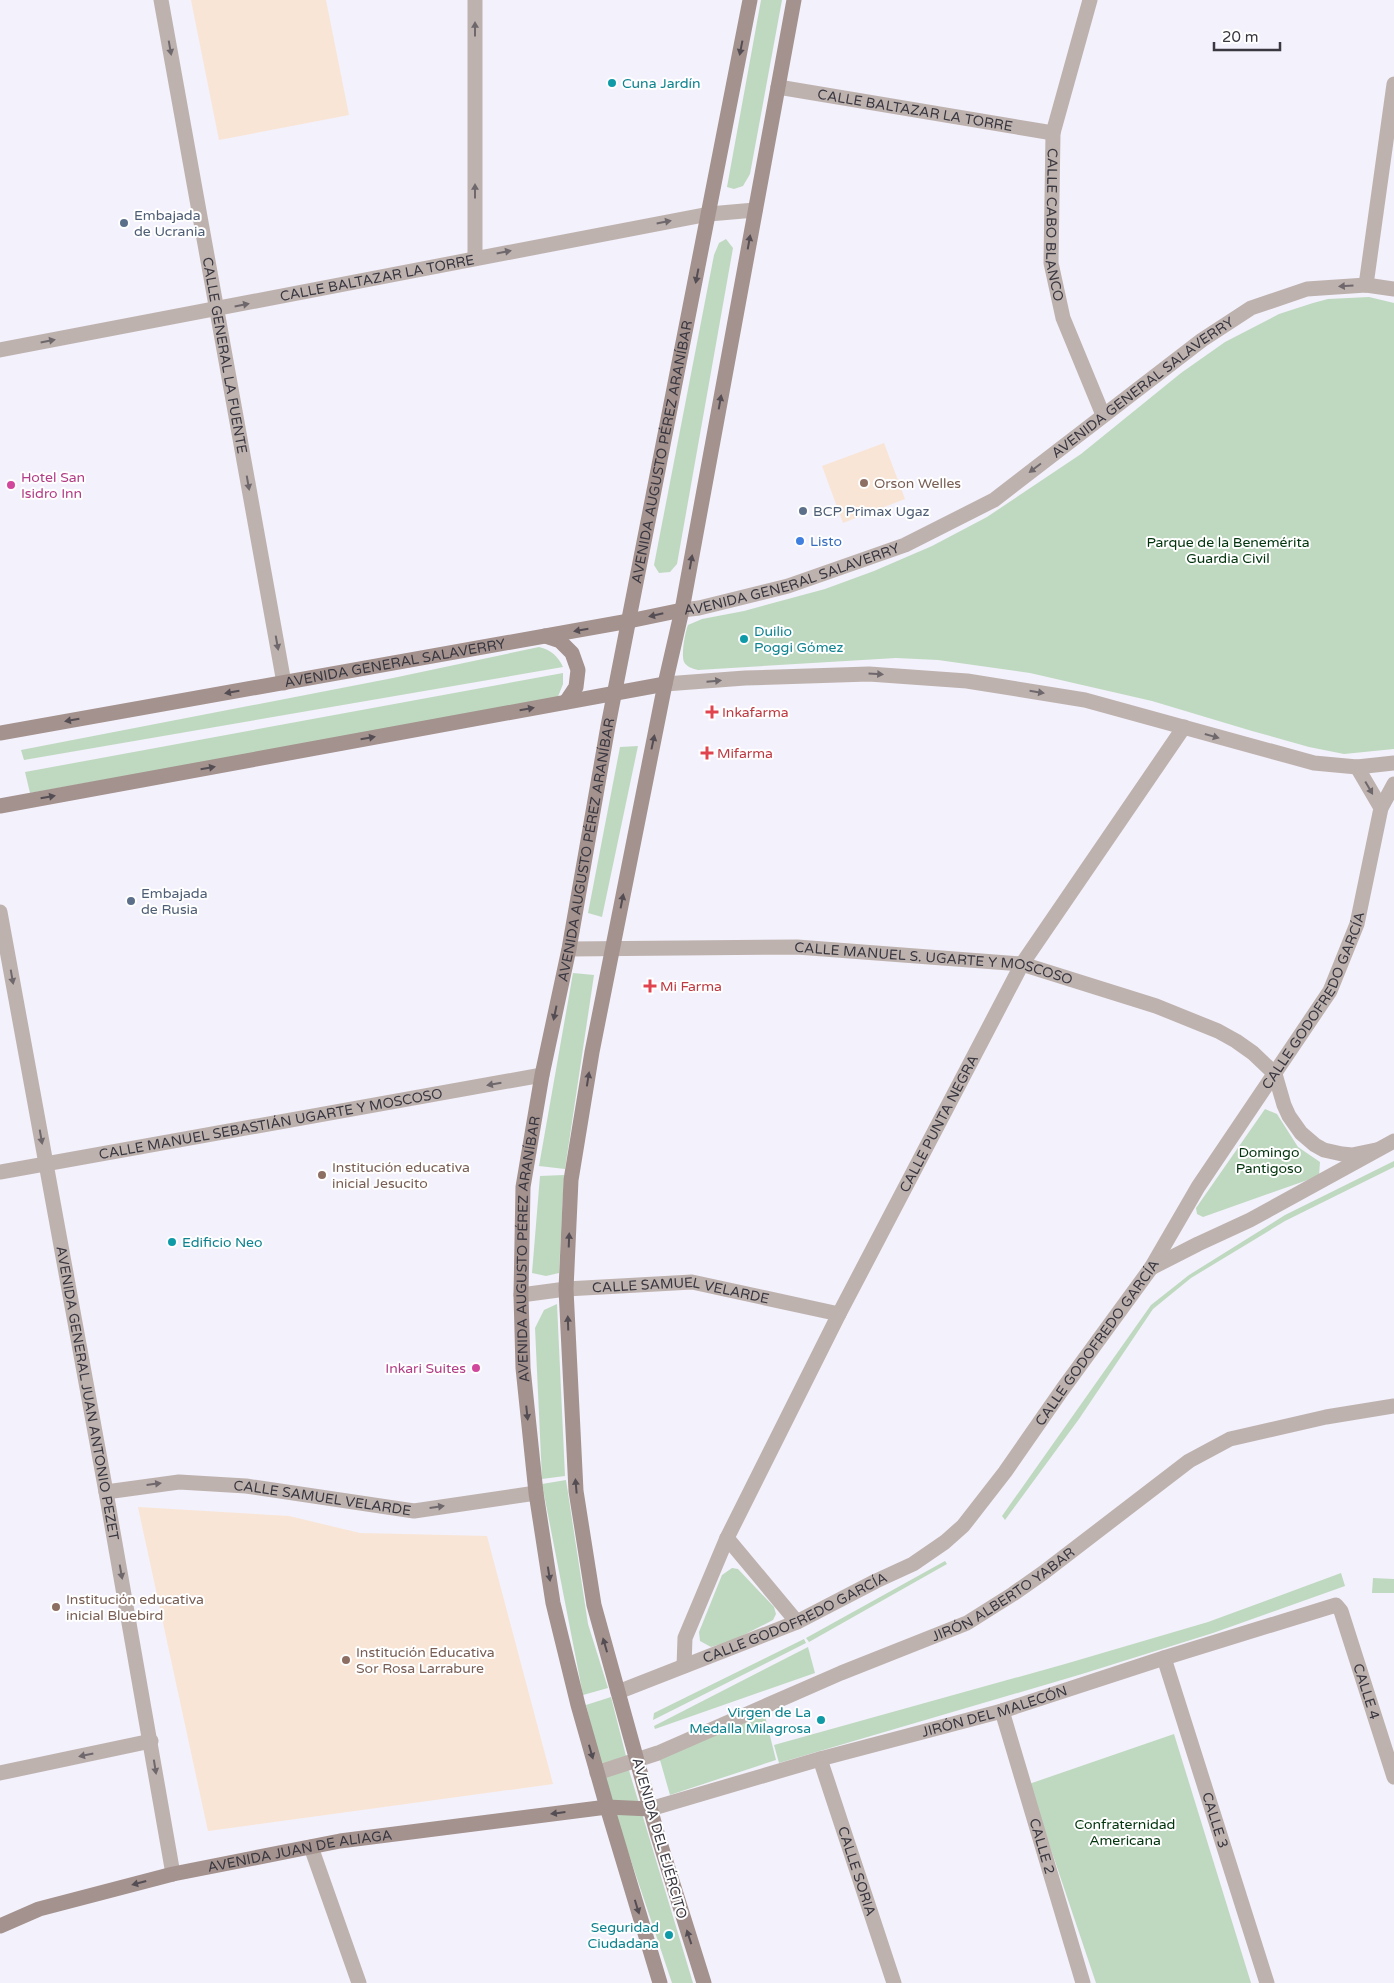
<svg xmlns="http://www.w3.org/2000/svg" width="1394" height="1983" viewBox="0 0 1394 1983" font-family="'Varela Round',sans-serif">
	<style>
		.education { fill: #f9e5d5 }
		.green { fill: #bfd9c0 }
		.lines { fill: none; stroke-linecap: round; stroke-linejoin: round }
		.minor { stroke: #beb2af; stroke-width: 15 }
		.tertiary { stroke: #beb2af; stroke-width: 15 }
		.secondary { stroke: #a4928e; stroke-width: 15 }
		.oneway { fill: #6e686c }
		.oneway2 { fill: #544e54 }
		.culture-dot { fill: #0f9aa8; stroke: #fff; stroke-width: 2 }
		.service-dot { fill: #5c6f8a; stroke: #fff; stroke-width: 2 }
		.education-dot { fill: #8d6e63; stroke: #fff; stroke-width: 2 }
		.hotel-dot { fill: #d1479c; stroke: #fff; stroke-width: 2 }
		.shop-dot { fill: #3f7fe0; stroke: #fff; stroke-width: 2 }
		.health-dot { fill: #e0444e; stroke: #fff; stroke-width: 2 }
		.labels { text-anchor: middle; stroke-width: 4; stroke-linejoin: round; paint-order: stroke }
		.culture-label { font-size: 14px; fill: #0d838f; stroke: #fff; text-anchor: start }
		.street-label { font-size: 14px; fill: #393740; stroke: #fff }
		.service-label { font-size: 14px; fill: #4e5e75; stroke: #fff; text-anchor: start }
		.hotel-label { font-size: 14px; fill: #b23c85; stroke: #fff; text-anchor: start }
		.education-label { font-size: 14px; fill: #785e54; stroke: #fff; text-anchor: start }
		.shop-label { font-size: 14px; fill: #366cbe; stroke: #fff; text-anchor: start }
		.park-label { font-size: 14px; fill: #01330c; stroke: #fff }
		.health-label { font-size: 14px; fill: #be3a42; stroke: #fff; text-anchor: start }
	</style>
	<rect width="100%" height="100%" fill="#f3f1fb"/>
	<!-- education -->
	<path class="education" d="M191,0H326L349,115L219,140Z
		M884,443L905,499L843,523L822,466Z
		M138,1507L289,1516L360,1533L487,1536L553,1784L208,1831Z"/>
	<!-- green -->
	<path class="green" d="M761,0H782L750,174L743,186L734,189L727,187Z
		M726,239L733,248L677,564L670,572L659,573L654,565L714,255L719,243Z
		M1369,297L1394,303V749L1344,754L1309,747L1252,731L1152,701L1030,673L938,660L896,658L698,670C693,669 687,667 684,662C681,655 685,632 688,625L702,619L744,611L825,589L874,571L932,546L987,517L1081,454L1181,373L1225,342L1279,314L1313,303L1328,299Z
		M539,647C551,650 558,656 563,667L24,760L21,750L393,678Z
		M563,673V684L557,699L30,793L25,772Z
		M638,746L602,917L588,913L620,747Z
		M573,973L594,975L565,1169L539,1166Z
		M1265,1109L1277,1114L1298,1147L1320,1162L1319,1176L1203,1217L1197,1214L1196,1208Z
		M1394,1161V1167L1285,1221L1191,1278L1153,1309L1079,1419L1005,1520L1002,1516L1151,1305L1189,1275L1285,1215Z
		M564,1175L559,1273L546,1276L532,1273L540,1176Z
		M557,1304L565,1476L542,1479L535,1328L544,1310Z
		M566,1480L588,1624L608,1688L583,1695L542,1484Z
		M945,1561L947,1564L809,1642L806,1638Z
		M732,1568L738,1569L774,1607L776,1614L773,1620L734,1640L711,1647L700,1641L699,1632L722,1575Z
		M1341,1573L1345,1586L1213,1633L1082,1674L779,1763L774,1745L1065,1664L1208,1622Z
		M1373,1578L1394,1579V1593H1372Z
		M804,1639L806,1643L653,1720L654,1713Z
		M808,1647L815,1673L655,1729L654,1726Z
		M611,1697L627,1760L602,1769L586,1705Z
		M763,1708L776,1760L670,1795L658,1753Z
		M1174,1734L1251,1983H1096L1029,1784Z
		M628,1767L693,1983H672L602,1774Z"/>
	<g class="lines">
		<!-- minor -->
		<g class="minor">
			<path id="s1" d="M161,0L284,683"/>
			<path id="s2" d="M1090,0L1053,133L1051,263L1063,318L1103,415"/>
			<path id="s3" d="M778,87L1053,133"/>
			<path d="M475,258V0"/>
			<path d="M1366,285L1394,84"/>
			<path id="s4" d="M0,350L709,214L755,210"/>
			<path d="M1357,767L1381,808"/>
			<path id="s5" d="M569,949L797,947L1022,964L1156,1006L1218,1031L1236,1041L1253,1053L1275,1074L1284,1105L1289,1116L1301,1133L1315,1145L1324,1150L1342,1154L1352,1155L1376,1150"/>
			<path id="s6" d="M0,1172L542,1075"/>
			<path d="M1151,1268L1198,1244L1250,1220L1394,1141"/>
			<path id="s7" d="M521,1295L566,1289L692,1282L839,1314"/>
			<path id="s8" d="M106,1492L179,1482L246,1486L414,1511L536,1493"/>
			<path d="M727,1538L797,1622"/>
			<path id="s9" d="M1164,1658L1267,1983"/>
			<path id="s10" d="M684,1666L685,1638L727,1538L839,1314L1022,964L1184,727"/>
			<path id="s11" d="M618,1692L797,1622L876,1581L913,1564L945,1542L963,1526L1005,1472L1062,1390L1151,1268L1198,1187L1330,991L1357,924L1381,808L1394,784"/>
			<path id="s12" d="M1002,1711L1083,1983"/>
			<path id="s13" d="M820,1759L894,1983"/>
			<path d="M0,1773L151,1741"/>
			<path id="s14" d="M597,1773L658,1753L841,1673L967,1623L1013,1594L1043,1573L1189,1461L1230,1439L1326,1417L1394,1406"/>
			<path id="s15" d="M650,1809L820,1759L1002,1711L1164,1658L1336,1605L1341,1611L1394,1777"/>
			<path d="M311,1847L359,1983"/>
		</g>
		<!-- tertiary -->
		<g class="tertiary">
			<path id="s16" d="M682,610L699,608L788,586L905,545L994,500L1202,340L1251,308L1307,289L1366,285L1394,289"/>
			<path d="M665,684L745,678L869,674L967,681L1085,700L1314,763L1357,767L1394,763"/>
			<path id="s17" d="M0,912L106,1492L173,1874"/>
		</g>
		<!-- secondary -->
		<g class="secondary">
			<path d="M545,636L560,641L572,653L578,670L576,687L566,702"/>
			<path id="s18" d="M0,733L629,621L682,610"/>
			<path d="M0,806L665,684"/>
			<path id="s19" d="M0,1926L39,1909L173,1874L340,1841L607,1807L650,1809"/>
			<path id="s20" d="M660,1983L607,1807L578,1705L553,1603L536,1493L523,1368L521,1295L523,1187L542,1075L569,949L608,726L750,0"/>
			<path d="M704,1983L657,1833L594,1605L576,1491L566,1289L571,1180L592,1052L665,684L682,610L794,0"/>
		</g>
	</g>
	<!-- one-way arrows -->
	<defs><path id="oneway-solid" d="M-6-.8H1V-3.2L6.5 0L1 3.2V.8H-6Z" transform="scale(1.25)"/></defs>
	<g class="oneway">
		<use href="#oneway-solid" transform="translate(475 29) rotate(-90)"/>
		<use href="#oneway-solid" transform="translate(170 48) rotate(80)"/>
		<use href="#oneway-solid" transform="translate(475 191) rotate(-90)"/>
		<use href="#oneway-solid" transform="translate(664 222) rotate(-11)"/>
		<use href="#oneway-solid" transform="translate(504 252) rotate(-11)"/>
		<use href="#oneway-solid" transform="translate(1346 286) rotate(176)"/>
		<use href="#oneway-solid" transform="translate(242 305) rotate(-11)"/>
		<use href="#oneway-solid" transform="translate(48 341) rotate(-11)"/>
		<use href="#oneway-solid" transform="translate(1035 468) rotate(143)"/>
		<use href="#oneway-solid" transform="translate(248 483) rotate(80)"/>
		<use href="#oneway-solid" transform="translate(277 643) rotate(80)"/>
		<use href="#oneway-solid" transform="translate(876 674) rotate(4)"/>
		<use href="#oneway-solid" transform="translate(714 681) rotate(-5)"/>
		<use href="#oneway-solid" transform="translate(1037 692) rotate(9)"/>
		<use href="#oneway-solid" transform="translate(1212 736) rotate(16)"/>
		<use href="#oneway-solid" transform="translate(1369 788) rotate(60)"/>
		<use href="#oneway-solid" transform="translate(12 977) rotate(80)"/>
		<use href="#oneway-solid" transform="translate(494 1084) rotate(170)"/>
		<use href="#oneway-solid" transform="translate(41 1137) rotate(80)"/>
		<use href="#oneway-solid" transform="translate(154 1484) rotate(-7)"/>
		<use href="#oneway-solid" transform="translate(437 1507) rotate(-8)"/>
		<use href="#oneway-solid" transform="translate(121 1572) rotate(80)"/>
		<use href="#oneway-solid" transform="translate(86 1755) rotate(168)"/>
		<use href="#oneway-solid" transform="translate(155 1767) rotate(81)"/>
	</g>
	<g class="oneway2">
		<use href="#oneway-solid" transform="translate(741 48) rotate(101)"/>
		<use href="#oneway-solid" transform="translate(749 242) rotate(-80)"/>
		<use href="#oneway-solid" transform="translate(697 276) rotate(101)"/>
		<use href="#oneway-solid" transform="translate(720 402) rotate(-80)"/>
		<use href="#oneway-solid" transform="translate(691 562) rotate(-80)"/>
		<use href="#oneway-solid" transform="translate(656 615) rotate(167)"/>
		<use href="#oneway-solid" transform="translate(581 630) rotate(170)"/>
		<use href="#oneway-solid" transform="translate(232 692) rotate(170)"/>
		<use href="#oneway-solid" transform="translate(527 709) rotate(-10)"/>
		<use href="#oneway-solid" transform="translate(72 720) rotate(170)"/>
		<use href="#oneway-solid" transform="translate(368 738) rotate(-10)"/>
		<use href="#oneway-solid" transform="translate(653 742) rotate(-78)"/>
		<use href="#oneway-solid" transform="translate(208 768) rotate(-10)"/>
		<use href="#oneway-solid" transform="translate(48 797) rotate(-10)"/>
		<use href="#oneway-solid" transform="translate(622 901) rotate(-79)"/>
		<use href="#oneway-solid" transform="translate(555 1013) rotate(102)"/>
		<use href="#oneway-solid" transform="translate(588 1079) rotate(-81)"/>
		<use href="#oneway-solid" transform="translate(569 1240) rotate(-88)"/>
		<use href="#oneway-solid" transform="translate(568 1323) rotate(-92)"/>
		<use href="#oneway-solid" transform="translate(527 1413) rotate(84)"/>
		<use href="#oneway-solid" transform="translate(576 1486) rotate(-95)"/>
		<use href="#oneway-solid" transform="translate(549 1574) rotate(81)"/>
		<use href="#oneway-solid" transform="translate(605 1645) rotate(-106)"/>
		<use href="#oneway-solid" transform="translate(591 1752) rotate(74)"/>
		<use href="#oneway-solid" transform="translate(558 1813) rotate(173)"/>
		<use href="#oneway-solid" transform="translate(139 1883) rotate(165)"/>
		<use href="#oneway-solid" transform="translate(637 1907) rotate(73)"/>
		<use href="#oneway-solid" transform="translate(689 1937) rotate(-108)"/>
	</g>
	<!-- markers -->
	<g class="culture-dot">
		<circle cx="612" cy="83" r="5"/>
		<circle cx="744" cy="639" r="5"/>
		<circle cx="172" cy="1242" r="5"/>
		<circle cx="821" cy="1720" r="5"/>
		<circle cx="669" cy="1935" r="5"/>
	</g>
	<g class="service-dot">
		<circle cx="124" cy="223" r="5"/>
		<circle cx="803" cy="511" r="5"/>
		<circle cx="131" cy="901" r="5"/>
	</g>
	<g class="education-dot">
		<circle cx="864" cy="483" r="5"/>
		<circle cx="322" cy="1175" r="5"/>
		<circle cx="56" cy="1607" r="5"/>
		<circle cx="346" cy="1660" r="5"/>
	</g>
	<g class="hotel-dot">
		<circle cx="11" cy="485" r="5"/>
		<circle cx="476" cy="1368" r="5"/>
	</g>
	<circle class="shop-dot" cx="800" cy="541" r="5"/>
	<g class="health-dot">
		<path d="M709.5 704.5h5v5h5v5h-5v5h-5v-5h-5v-5h5z"/>
		<path d="M704.5 745.5h5v5h5v5h-5v5h-5v-5h-5v-5h5z"/>
		<path d="M647.5 978.5h5v5h5v5h-5v5h-5v-5h-5v-5h5z"/>
	</g>
	<g class="labels">
		<!-- culture labels -->
		<g class="culture-label">
			<text x="622" y="88">Cuna Jardín</text>
			<text x="754" y="636">Duilio<tspan x="754" dy="16">Poggi Gómez</tspan></text>
			<text x="182" y="1247">Edificio Neo</text>
			<text x="811" y="1717" text-anchor="end">Virgen de La<tspan x="811" dy="16">Medalla Milagrosa</tspan></text>
			<text x="659" y="1932" text-anchor="end">Seguridad<tspan x="659" dy="16">Ciudadana</tspan></text>
		</g>
		<!-- street labels -->
		<g class="street-label">
			<text dy="5" stroke="none"><textPath href="#s3" startOffset="139">CALLE BALTAZAR LA TORRE</textPath></text>
			<text dy="5" stroke="none"><textPath href="#s2" startOffset="230">CALLE CABO BLANCO</textPath></text>
			<text dy="5" stroke="none"><textPath href="#s4" startOffset="384">CALLE BALTAZAR LA TORRE</textPath></text>
			<text dy="5" stroke="none"><textPath href="#s1" startOffset="361">CALLE GENERAL LA FUENTE</textPath></text>
			<text dy="5" stroke="none"><textPath href="#s16" startOffset="519">AVENIDA GENERAL SALAVERRY</textPath></text>
			<text dy="5" stroke="none"><textPath href="#s20" startOffset="1561">AVENIDA AUGUSTO PÉREZ ARANÍBAR</textPath></text>
			<text dy="5" stroke="none"><textPath href="#s16" startOffset="114">AVENIDA GENERAL SALAVERRY</textPath></text>
			<text dy="5" stroke="none"><textPath href="#s18" startOffset="401">AVENIDA GENERAL SALAVERRY</textPath></text>
			<text dy="5" stroke="none"><textPath href="#s20" startOffset="1156">AVENIDA AUGUSTO PÉREZ ARANÍBAR</textPath></text>
			<text dy="5" stroke="none"><textPath href="#s5" startOffset="366">CALLE MANUEL S. UGARTE Y MOSCOSO</textPath></text>
			<text dy="5" stroke="none"><textPath href="#s11" startOffset="1018">CALLE GODOFREDO GARCÍA</textPath></text>
			<text dy="5" stroke="none"><textPath href="#s10" startOffset="602">CALLE PUNTA NEGRA</textPath></text>
			<text dy="5" stroke="none"><textPath href="#s6" startOffset="275">CALLE MANUEL SEBASTIÁN UGARTE Y MOSCOSO</textPath></text>
			<text dy="5" stroke="none"><textPath href="#s20" startOffset="751">AVENIDA AUGUSTO PÉREZ ARANÍBAR</textPath></text>
			<text dy="5" stroke="none"><textPath href="#s7" startOffset="161">CALLE SAMUEL VELARDE</textPath></text>
			<text dy="5" stroke="none"><textPath href="#s11" startOffset="612">CALLE GODOFREDO GARCÍA</textPath></text>
			<text dy="5" stroke="none"><textPath href="#s17" startOffset="489">AVENIDA GENERAL JUAN ANTONIO PEZET</textPath></text>
			<text dy="5" stroke="none"><textPath href="#s8" startOffset="218">CALLE SAMUEL VELARDE</textPath></text>
			<text dy="5" stroke="none"><textPath href="#s14" startOffset="445">JIRÓN ALBERTO YABAR</textPath></text>
			<text dy="5" stroke="none"><textPath href="#s11" startOffset="192">CALLE GODOFREDO GARCÍA</textPath></text>
			<text dy="5" stroke="none"><textPath href="#s15" startOffset="808">CALLE 4</textPath></text>
			<text dy="5" stroke="none"><textPath href="#s15" startOffset="358">JIRÓN DEL MALECÓN</textPath></text>
			<text dy="5" stroke="none"><textPath href="#s9" startOffset="170">CALLE 3</textPath></text>
			<text transform="translate(660 1838) rotate(74)" y="5">AVENIDA DEL EJÉRCITO</text>
			<text dy="5" stroke="none"><textPath href="#s12" startOffset="141">CALLE 2</textPath></text>
			<text dy="5" stroke="none"><textPath href="#s19" startOffset="310">AVENIDA JUAN DE ALIAGA</textPath></text>
			<text dy="5" stroke="none"><textPath href="#s13" startOffset="118">CALLE SORIA</textPath></text>
		</g>
		<!-- service labels -->
		<g class="service-label">
			<text x="134" y="220">Embajada<tspan x="134" dy="16">de Ucrania</tspan></text>
			<text x="813" y="516">BCP Primax Ugaz</text>
			<text x="141" y="898">Embajada<tspan x="141" dy="16">de Rusia</tspan></text>
		</g>
		<!-- hotel labels -->
		<g class="hotel-label">
			<text x="21" y="482">Hotel San<tspan x="21" dy="16">Isidro Inn</tspan></text>
			<text x="466" y="1373" text-anchor="end">Inkari Suites</text>
		</g>
		<!-- education labels -->
		<g class="education-label">
			<text x="874" y="488">Orson Welles</text>
			<text x="332" y="1172">Institución educativa<tspan x="332" dy="16">inicial Jesucito</tspan></text>
			<text x="66" y="1604">Institución educativa<tspan x="66" dy="16">inicial Bluebird</tspan></text>
			<text x="356" y="1657">Institución Educativa<tspan x="356" dy="16">Sor Rosa Larrabure</tspan></text>
		</g>
		<!-- shop labels -->
		<g class="shop-label">
			<text x="810" y="546">Listo</text>
		</g>
		<!-- park labels -->
		<g class="park-label">
			<text x="1228" y="547">Parque de la Benemérita<tspan x="1228" dy="16">Guardia Civil</tspan></text>
			<text x="1269" y="1157">Domingo<tspan x="1269" dy="16">Pantigoso</tspan></text>
			<text x="1125" y="1829">Confraternidad<tspan x="1125" dy="16">Americana</tspan></text>
		</g>
		<!-- health labels -->
		<g class="health-label">
			<text x="722" y="717">Inkafarma</text>
			<text x="717" y="758">Mifarma</text>
			<text x="660" y="991">Mi Farma</text>
		</g>
	</g>
	<!-- scale -->
	<path d="M1214 42v8h66v-8" fill="none" stroke="#393740" stroke-width="2.5"/>
	<text x="1222" y="42" font-size="15" fill="#393740" stroke="#ffffff" stroke-width="4" paint-order="stroke">20 m</text>
</svg>
